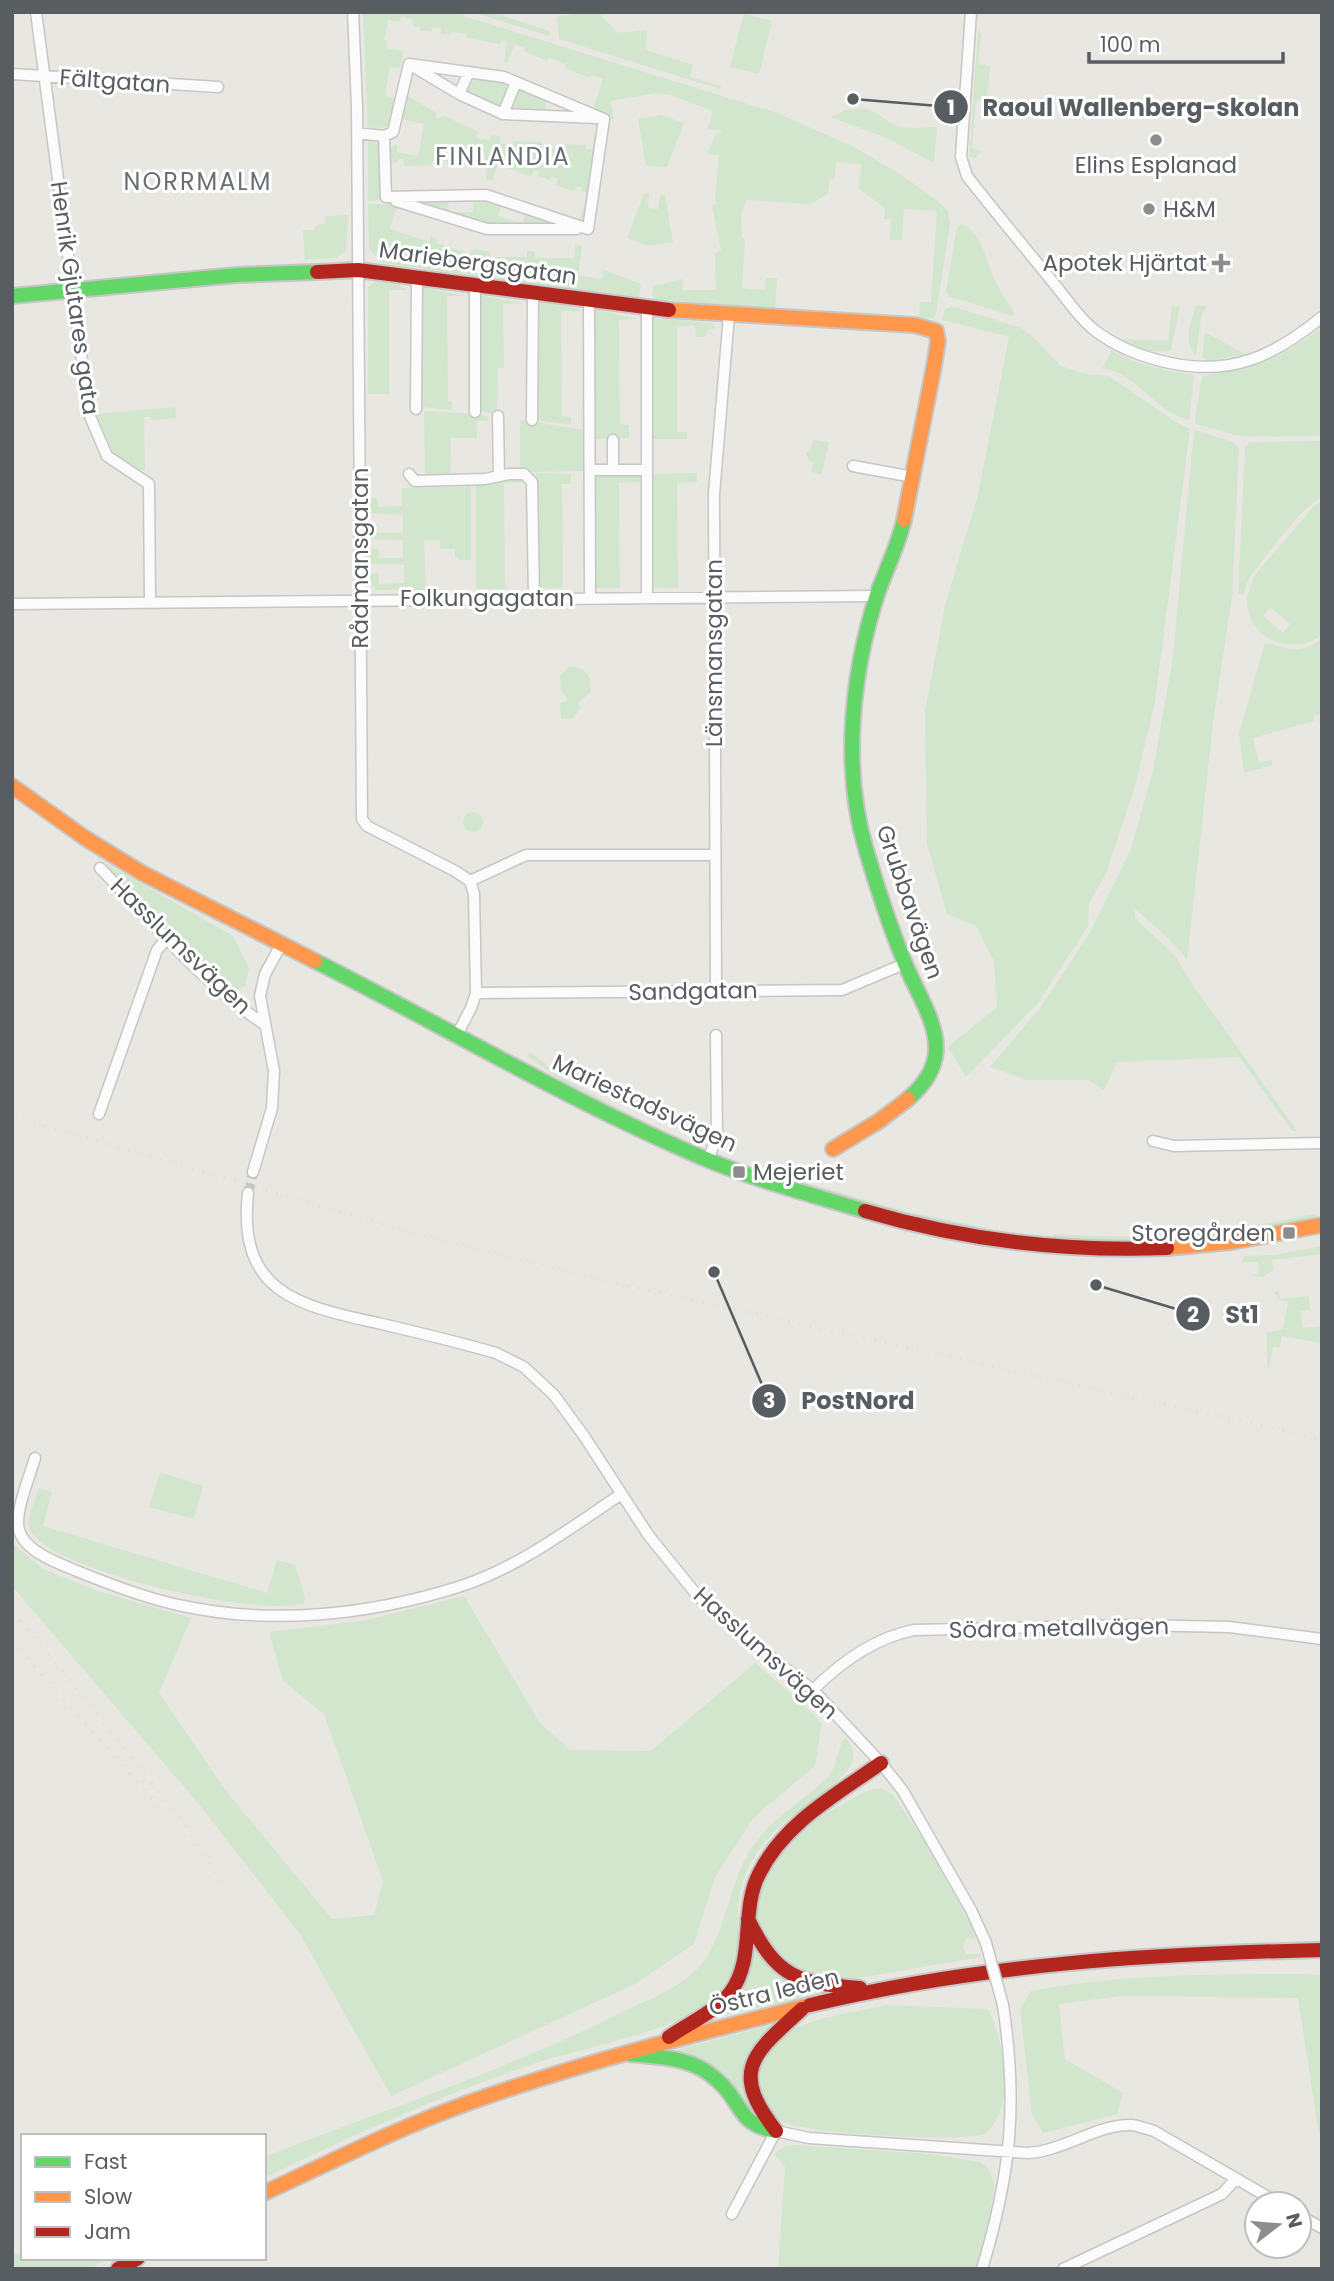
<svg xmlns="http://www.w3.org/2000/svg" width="1334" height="2281" viewBox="0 0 1334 2281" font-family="Poppins,sans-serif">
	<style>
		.green { fill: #d1e6cd; fill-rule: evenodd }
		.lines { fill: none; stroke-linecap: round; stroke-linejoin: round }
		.street-tunnel { stroke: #c5c4c2; stroke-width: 10; stroke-dasharray: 10 5; stroke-linecap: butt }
		.street-casing { stroke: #c6c6c5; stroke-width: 13 }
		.fast-casing { stroke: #c6c6c6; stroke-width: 18 }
		.slow-casing { stroke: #c6c6c6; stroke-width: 18 }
		.jam-casing { stroke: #c6c6c6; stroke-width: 18 }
		.street { stroke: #fcfbfb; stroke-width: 10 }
		.fast { stroke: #63d668; stroke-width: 14 }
		.slow { stroke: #ff974d; stroke-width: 14 }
		.jam { stroke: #b3261e; stroke-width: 14 }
		.rail { stroke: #e1e1e0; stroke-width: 3.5; stroke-dasharray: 2 9; stroke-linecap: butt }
		.street-bridge-casing { stroke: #c6c6c5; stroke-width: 13; stroke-linecap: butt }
		.street-bridge { stroke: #fcfbfb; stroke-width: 10 }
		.poi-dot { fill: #8b8d8e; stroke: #fff; stroke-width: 2.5 }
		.labels { text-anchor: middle; stroke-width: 6; stroke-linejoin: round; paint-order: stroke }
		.street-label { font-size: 23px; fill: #585d61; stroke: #fff }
		.poi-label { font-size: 23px; fill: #585d61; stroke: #fff; text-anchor: start }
		.neighbourhood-label { font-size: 24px; letter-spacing: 2px; fill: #696f73; stroke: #fff }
		.leader { fill: none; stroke: #585d61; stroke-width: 2.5 }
		.callout-dot { fill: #585d61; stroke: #fff; stroke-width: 2.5 }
		.mark-label { font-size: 21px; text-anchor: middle; font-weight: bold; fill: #fff }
		.callout-label { font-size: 24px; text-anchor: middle; font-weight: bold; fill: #585d61; stroke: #fff; stroke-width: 6; stroke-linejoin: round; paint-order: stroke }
	</style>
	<rect width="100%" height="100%" fill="#e9e7e2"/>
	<!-- green -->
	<path class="green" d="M363,12H451L777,113L852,146L900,174L935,199L948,211L950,224L936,314L933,318L919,317L920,302H931L937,211L904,209L902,240H890L891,219H884L885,208L859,189L861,164L836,162L835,178L830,179L828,194L810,204L747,200L741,213L742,237L745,239L742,288L765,290L766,278H777L775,309L654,299L652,294L654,286L682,279L683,290H716L715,253L721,251L712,206L717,203L715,199L719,155L707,154L716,134L721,133L720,130L708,129L713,111L670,95L656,93L611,101L614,119L607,120V114L598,112L594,106L603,79L592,75L590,78L565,68L566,65L549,57L547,61L524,51L525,48L515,44L507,63L504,62L507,41L501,40L500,44L467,38V34L452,32L451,35L441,34V28L433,27L431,32L420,30V27L414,26L413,20L401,16L400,22L388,20L384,40L387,41L386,48L403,51L400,68L390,67L385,95L394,98L390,122L387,127L368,128Z
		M472,12H490L550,31L549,36Z
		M586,12H598L617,33L647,30L646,50L693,65L690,77L721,86L720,89L559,39L557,17Z
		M744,14L772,21L759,74L730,67Z
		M978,32L981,33L978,64L990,66L987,100H976L972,148L982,151L975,158L969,157Z
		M476,77L504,83L507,90L499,108L467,92Z
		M520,90L546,99V113L509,111L516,93Z
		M407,96L437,113L436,117L440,119L442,115L479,132L476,137L482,140L484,138L489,141L492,135L500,136V144H507V147H512L513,141L541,142L542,147L560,149V144L586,145V149H593L594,129L596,150L587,214L579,221L588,193L582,191V188L577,186L575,192L556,185L558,179L552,176L550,180L537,175L539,172L534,170L531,177L508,168L511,162L506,160L504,163L499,161L492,180H487L485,154L469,155V163L447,164V161H432V165L404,166L403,159H398V162L390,163L389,149L397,144V152L418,156L424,124L401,119Z
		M864,108C877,111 884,120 895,125C908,130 923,127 937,127L934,163L887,138L830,117L847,110Z
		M660,115L684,123L667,167L646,166L638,119Z
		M368,140L379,144L380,200L368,201Z
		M644,194H649L648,208L658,209L660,195L665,196L673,242L648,246L627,238Z
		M487,200L501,206L498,216L522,224L525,214L561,226L486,227L412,202L448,201L449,212H473V201Z
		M368,204H396L397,211L395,210L390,229L429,242L431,236L437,238L436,243L470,254L473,249L490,252L491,257H527V251H534L535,258H575V245L582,246L578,275L602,279L604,270L641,284L639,297L382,263L369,249Z
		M348,215L346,250L337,258L305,260L303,230H314L317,225L325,224L326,216Z
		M960,224C982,229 986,262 994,279C1000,290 1007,302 1014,313L1013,316L948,296L946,292L956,231Z
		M375,282L396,284L408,290H389V394H368V287Z
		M421,287L465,296H447L448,401L452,402V410L421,407Z
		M478,295L523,303L503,304L504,368H498L497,415L479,410Z
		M535,302L579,308L581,311H561L562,416L571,417V425L536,420Z
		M952,306L1021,328L1032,336L1061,366L1085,374L1109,376L1174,421L1190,429L1155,702L1134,790L1106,873L1089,904L1088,926L1038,1003L966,1077L948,1047L997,1007L994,961L976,926L947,914L927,844L925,711L945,605L978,495L1009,337L942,320L945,309Z
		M1172,306L1180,307L1171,350C1154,355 1136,347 1121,339L1168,341Z
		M1196,306H1207L1201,317L1196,356C1183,341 1190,323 1196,306Z
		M593,309L638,319L619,320L620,424L629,425V438L593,439Z
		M651,318L712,323L716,328L708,330L705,337H696L695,326L677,327V432H687V439H651Z
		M1322,327V435L1277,437L1239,436L1196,424L1195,420L1202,376C1253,369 1281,358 1322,327Z
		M1205,332L1245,354L1209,361L1202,358Z
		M1112,350C1138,366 1165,370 1194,375L1189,420C1156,413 1136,372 1102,368Z
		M175,407L176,418L151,420L150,417H144L145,469L142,471L113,452L97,414Z
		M424,411L478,414L488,417V421H476L477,438H451L450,477H425Z
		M520,420L585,430V471L520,472Z
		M1194,430L1234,442L1239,449L1232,597L1213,723L1187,959L1166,936L1134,908L1135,918L1175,956L1193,985L1297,1131H1292L1239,1057L1117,1062L1104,1090L1088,1080H1027L990,1067L1040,1008L1091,931L1131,849L1153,771L1173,657Z
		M813,440L829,442L822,474L811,472L813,462L809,461L806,453L811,450Z
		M1322,441V497C1298,510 1270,552 1252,574L1246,584L1244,595L1238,594L1245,448L1250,442Z
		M536,473L571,474V484H562L563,588H537Z
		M697,473V482L677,483L678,588L652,587L651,474Z
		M631,474L640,477V482L619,483L620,588H594L593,475Z
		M508,476L522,478L525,482L504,483L505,589H476V483H499Z
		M471,486V560H459L458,557H455V549H440V540H424L426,590H376L369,582V574H379V584L404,583V565L369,564L368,549H378L379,558H403V540L369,539L368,526L378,525V533H403V515L368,513L367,498H377L378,507L402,506V488Z
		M1322,501V635C1293,656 1250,641 1247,603C1247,594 1251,585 1254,576L1314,506ZM1270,607L1290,624L1283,633L1263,616Z
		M1322,639V713L1313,716L1314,721L1253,738L1259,763L1271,760L1273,765L1244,773L1239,733L1265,643C1289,648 1297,656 1322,639Z
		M570,666C587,667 593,678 590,693L579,702L580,709L573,718L561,719L560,703L568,701L561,690L560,675Z
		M463 822a10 10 0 1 1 20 0a10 10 0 1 1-20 0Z
		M107,864L233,936L249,968L245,986L232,993L172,935L105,865Z
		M530,1052L561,1077L647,1123L564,1082L527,1056Z
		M780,1175L904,1211L977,1226L982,1227V1229C912,1217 846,1198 779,1177Z
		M1314,1214L1318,1217C1291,1230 1257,1233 1228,1236C1169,1242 1113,1242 1054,1237L1052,1234C1145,1240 1223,1234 1314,1214Z
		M1322,1246V1257L1321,1254L1272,1260L1273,1270L1263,1277L1251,1275L1259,1274L1258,1262H1242L1244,1256L1275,1255Z
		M1279,1291L1280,1299L1309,1296L1310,1310L1301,1311L1303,1328L1322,1326V1343L1282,1336L1280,1347H1273L1269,1369L1267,1364V1333L1283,1329L1288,1302L1279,1300L1274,1292Z
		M160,1472L203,1486L194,1519L149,1507Z
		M39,1488L52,1492L43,1526L267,1593L277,1560L295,1565L305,1597L304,1603C259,1618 53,1572 30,1530C25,1520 36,1498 39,1488Z
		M12,1543L43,1569L98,1591L191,1618L159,1693L226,1791L332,1919L374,1915L383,1881L324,1714L283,1681L269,1632L362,1621L464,1596L540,1723L570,1750L651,1751L755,1663L794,1696L822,1723L815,1766L754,1817L715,1877L694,1944L635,1984L391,2096L300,1934L198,1803L12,1586Z
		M846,1738C850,1744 854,1750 853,1758C850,1780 794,1812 777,1829C760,1846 744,1869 740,1893C733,1930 748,1962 720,1994C689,2029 580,2048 533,2064C441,2095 351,2136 264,2178V2157C381,2111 502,2072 614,2016C640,2003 672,1992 693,1973C726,1944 727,1885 751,1849C770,1818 803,1802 828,1777L834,1767L842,1741Z
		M881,1788L893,1795L924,1841L971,1925L975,1938L966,1939L963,1947L966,1954H980L981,1957L841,1981C823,1980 794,1973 781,1961C777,1958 774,1952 772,1948C768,1942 762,1936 760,1930C744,1879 798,1830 837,1807C852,1799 864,1790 881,1788Z
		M752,1945L821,1993L715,2018Z
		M1305,1974L1322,1975V2135L1319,2134L1298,1998L1121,1996L1059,2004L1065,2059L1123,2093L1117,2114L1043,2133L1032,2114L1020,2009L1031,1991C1124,1974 1211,1974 1305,1974Z
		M887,2005L988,2009C1004,2041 1017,2109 985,2133C972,2144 805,2133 786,2123C770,2116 763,2103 759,2087C755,2070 760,2062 772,2050C777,2044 783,2035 790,2031C819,2016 856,2012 887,2005Z
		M769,2026L771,2027L753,2047L760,2120L676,2050Z
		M796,2145L931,2154L980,2162L988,2168L995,2186L988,2227L976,2269H778L785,2167L774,2154L785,2146Z
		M23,2252V2258H110L90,2269H12V2256Z"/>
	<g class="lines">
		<!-- street-tunnel -->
		<path class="street-tunnel" d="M248,1193L253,1172"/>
		<!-- street casing -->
		<g class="street-casing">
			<path id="street" d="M36,12L89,414L107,456L149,484L150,601
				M353,12L357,106L362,819L367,826L455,871L470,881L474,894L476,993L471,1008L457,1035
				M971,12L961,157L967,176C994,211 1023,245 1051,280C1064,295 1077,316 1093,329C1116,347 1141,357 1170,363C1232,376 1274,356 1322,317
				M414,67L459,94L503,114L597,118
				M12,74L218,87
				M459,94L469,72
				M503,114L516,82
				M357,133L384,136L393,132L409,64L504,77L604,119L588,229L486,195L386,197L384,136
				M396,201L487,229H577
				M589,302L590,598
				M416,409L417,278
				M475,412V286
				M498,416L499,476
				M532,420L533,294
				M613,440V470
				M853,466L913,477
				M590,470H647
				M409,474L415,481L485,479L509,474H524L532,482L534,598
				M647,597V309
				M12,604L877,596
				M100,868C150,920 204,985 264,1024
				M470,881L526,855H714
				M716,991L714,494L729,315
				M476,993L842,990L904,964
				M99,1114L157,950L167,938
				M1153,1141L1174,1146L1322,1143
				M708,1160L717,1136L716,1035
				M253,1172L272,1108L274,1071L260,996L265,974L281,945
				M248,1193C237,1295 301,1306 382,1324C420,1333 458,1342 496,1353L524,1367L554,1395L584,1436L649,1536L697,1595L719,1616L813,1690L881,1763L903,1791L971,1910L986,1943
				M35,1458C30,1476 14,1513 19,1530C25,1552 58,1563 77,1571C111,1585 147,1599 183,1606C272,1625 368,1615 455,1588C517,1569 567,1530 620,1495
				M813,1690C841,1662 874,1638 914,1630L1135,1625L1229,1627L1322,1639
				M732,2214L776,2131L809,2138L1028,2153C1064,2151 1100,2123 1132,2125C1139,2126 1147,2129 1154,2131L1280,2204
				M1299,2215L1322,2228
				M982,2269C1011,2173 1018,2104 1003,2005
				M1063,2269L1222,2194L1236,2179"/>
		</g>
		<!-- fast casing -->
		<g class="fast-casing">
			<path id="fast" d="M12,296L237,275L317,272
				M904,520C898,546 886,569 877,595C852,673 842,766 865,846C876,884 889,924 904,961C914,988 937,1020 936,1050C935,1070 922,1087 908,1099
				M315,961C446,1027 573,1103 708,1160C759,1181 813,1195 865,1211
				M630,2054C661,2057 693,2057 717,2080C743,2102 736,2124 776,2131"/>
		</g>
		<!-- slow casing -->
		<g class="slow-casing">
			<path id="slow" d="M669,310L914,325L936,331L938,341L934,366L904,520
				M12,786L85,838L142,873L315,961
				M833,1149L879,1121L908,1099
				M1167,1248L1231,1242L1322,1225
				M264,2193C331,2162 398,2128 468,2103C580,2063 695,2034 810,2005"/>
		</g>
		<!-- jam casing -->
		<g class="jam-casing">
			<path id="jam" d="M317,272L358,270L669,310
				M865,1211C963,1240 1065,1252 1167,1248
				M748,1919C777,1978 797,1983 860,1988
				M810,2005C982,1964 1146,1954 1322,1950
				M669,2037C689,2023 715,2012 730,1993C756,1959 740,1911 759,1874C784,1823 836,1795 881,1763
				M776,2131C729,2070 753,2054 802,2009
				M118,2269L138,2258"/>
		</g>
		<!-- street -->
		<use href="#street" class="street"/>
		<!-- fast -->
		<use href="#fast" class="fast"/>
		<!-- slow -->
		<use href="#slow" class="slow"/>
		<!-- jam -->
		<use href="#jam" class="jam"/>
		<!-- rail -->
		<path class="rail" d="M12,1116L423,1236L642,1289L1322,1439
			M12,1612L61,1669L184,1824L225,1887
			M12,1641L159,1807"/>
		<!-- street-bridge casing -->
		<g class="street-bridge-casing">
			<path id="street-bridge" d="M986,1943L1003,2005"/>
		</g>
		<!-- street-bridge -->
		<use href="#street-bridge" class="street-bridge"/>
	</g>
	<!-- markers -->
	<g class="poi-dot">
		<circle cx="1156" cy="140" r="7"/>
		<circle cx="1149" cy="209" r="7"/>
		<path d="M1217.5 252.5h7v7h7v7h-7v7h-7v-7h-7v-7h7z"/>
		<rect x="732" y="1165" width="14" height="14" rx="3.5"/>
		<rect x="1282" y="1226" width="14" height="14" rx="3.5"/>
	</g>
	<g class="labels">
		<!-- street labels -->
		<g class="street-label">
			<text transform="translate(115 81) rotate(4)" y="8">Fältgatan</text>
			<text transform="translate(478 263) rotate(8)" y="8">Mariebergsgatan</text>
			<text transform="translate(75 298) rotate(82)" y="8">Henrik Gjutares gata</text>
			<text transform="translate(360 558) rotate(-90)" y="8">Rådmansgatan</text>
			<text x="487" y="606">Folkungagatan</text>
			<text transform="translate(714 653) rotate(-90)" y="8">Länsmansgatan</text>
			<text transform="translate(910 902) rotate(71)" y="8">Grubbavägen</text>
			<text transform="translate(181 946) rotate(44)" y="8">Hasslumsvägen</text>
			<text transform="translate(693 991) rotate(-1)" y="8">Sandgatan</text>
			<text transform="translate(645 1103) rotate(25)" y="8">Mariestadsvägen</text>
			<text transform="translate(1059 1628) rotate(-1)" y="8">Södra metallvägen</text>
			<text transform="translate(766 1653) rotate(42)" y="8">Hasslumsvägen</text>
			<text transform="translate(774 1992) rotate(-14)" y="8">Östra leden</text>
		</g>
		<!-- poi labels -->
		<g class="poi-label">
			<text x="1156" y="173" text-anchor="middle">Elins Esplanad</text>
			<text x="1163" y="217">H&amp;M</text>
			<text x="1207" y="271" text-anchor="end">Apotek Hjärtat</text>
			<text x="753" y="1180">Mejeriet</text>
			<text x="1275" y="1241" text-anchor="end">Storegården</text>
		</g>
		<!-- neighbourhood labels -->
		<g class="neighbourhood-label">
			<text x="503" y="165">FINLANDIA</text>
			<text x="198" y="190">NORRMALM</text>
		</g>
	</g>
	<!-- callouts -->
	<path class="leader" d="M853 99L951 107M1096 1285L1193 1314M714 1272L769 1401"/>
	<g class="callout-dot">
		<circle cx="853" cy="99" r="7"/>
		<circle cx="1096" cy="1285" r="7"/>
		<circle cx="714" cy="1272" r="7"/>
		<circle cx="951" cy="107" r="18"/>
		<circle cx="1193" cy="1314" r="18"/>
		<circle cx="769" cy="1401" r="18"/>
	</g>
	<g class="mark-label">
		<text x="951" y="115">1</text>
		<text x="1193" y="1322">2</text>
		<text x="769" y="1408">3</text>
	</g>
	<g class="callout-label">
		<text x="1141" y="116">Raoul Wallenberg-skolan</text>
		<text x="1242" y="1323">St1</text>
		<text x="858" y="1409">PostNord</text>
	</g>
	<!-- border -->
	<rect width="1334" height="2281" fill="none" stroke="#585d61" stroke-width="28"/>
	<!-- legend -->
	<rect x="21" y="2134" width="245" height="126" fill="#ffffff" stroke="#bcbec0" stroke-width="2"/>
	<rect x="35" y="2157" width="35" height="10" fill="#63d668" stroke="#bcbec0" stroke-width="2"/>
	<text x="84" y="2169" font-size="21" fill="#585d61">Fast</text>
	<rect x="35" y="2192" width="35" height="10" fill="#ff974d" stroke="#bcbec0" stroke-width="2"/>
	<text x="84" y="2204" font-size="21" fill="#585d61">Slow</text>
	<rect x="35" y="2227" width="35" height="10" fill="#b3261e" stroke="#bcbec0" stroke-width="2"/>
	<text x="84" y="2239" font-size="21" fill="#585d61">Jam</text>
	<!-- north arrow -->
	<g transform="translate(1278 2225) rotate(74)"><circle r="33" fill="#ffffff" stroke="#bcbec0" stroke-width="2"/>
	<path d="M0-5L12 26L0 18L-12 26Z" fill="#8b8d8e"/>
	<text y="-10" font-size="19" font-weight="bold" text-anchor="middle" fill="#585d61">N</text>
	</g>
	<!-- scale -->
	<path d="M1089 52v10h194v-10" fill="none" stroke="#585d61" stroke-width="3.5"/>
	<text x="1100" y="52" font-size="21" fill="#585d61" stroke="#ffffff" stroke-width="5" paint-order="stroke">100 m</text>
</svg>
